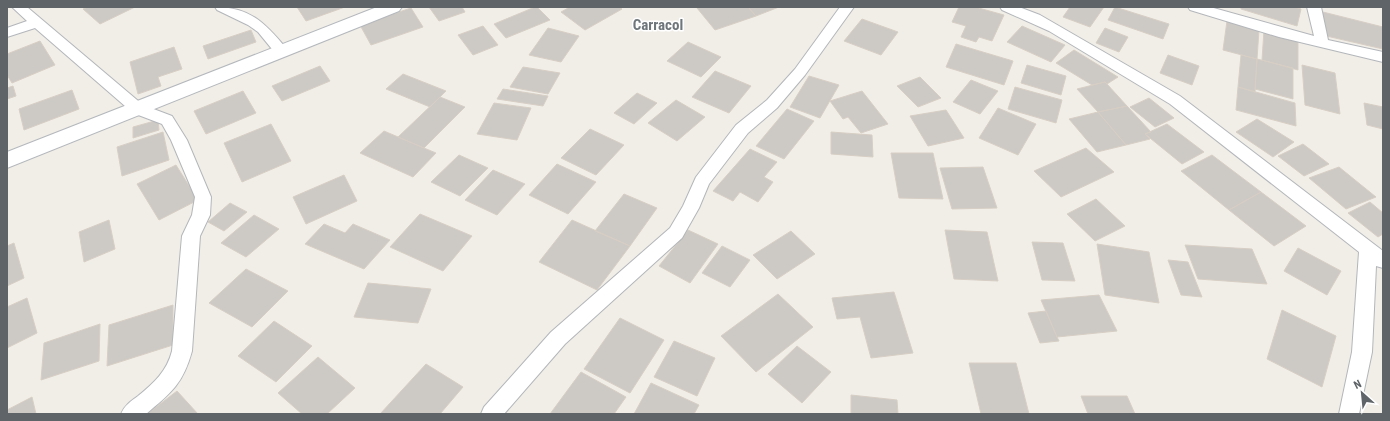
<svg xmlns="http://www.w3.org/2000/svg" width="1390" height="421" viewBox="0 0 1390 421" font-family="'Roboto Condensed',sans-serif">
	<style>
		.building { fill: #cdc9c4; stroke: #d7cfc5 }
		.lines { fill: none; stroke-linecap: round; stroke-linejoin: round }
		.minor-casing { stroke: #b3b6ba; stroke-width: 2 }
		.secondary-casing { stroke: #b4b8bc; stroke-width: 2 }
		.minor { fill: #fff; fill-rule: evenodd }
		.secondary { fill: #fff; fill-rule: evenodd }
		.labels { text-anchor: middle; stroke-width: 3; stroke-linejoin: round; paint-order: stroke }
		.neighbourhood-label { font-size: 15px; font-weight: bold; fill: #6f767b; stroke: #fff }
	</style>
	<rect width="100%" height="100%" fill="#f1eee8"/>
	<!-- building -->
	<path class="building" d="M88,7H135L100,24L83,9Z
		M297,7H345L306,21Z
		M429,7H462L465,12L439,21Z
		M535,7H537L550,20L506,38L494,24Z
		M570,7H619L622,9L585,30L561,12Z
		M700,7H748L756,16L715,30L697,8Z
		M748,7H779L756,16Z
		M959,7H975L1004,15L992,41L979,37L976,42L961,37L966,26L952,22Z
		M1070,7H1104L1090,27L1063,17Z
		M1115,7L1169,24L1163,39L1108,20Z
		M1241,7H1294L1301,9L1297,26L1241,9Z
		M411,8L423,27L371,45L360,25Z
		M1319,11L1383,27V49L1322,35Z
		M862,19L898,32L881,55L844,41Z
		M1227,21L1259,30L1257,59L1223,50Z
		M483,26L498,45L473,55L458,35Z
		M1022,26L1065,45L1051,62L1007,42Z
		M548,28L579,36L561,62L529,55Z
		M1105,28L1128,37L1119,52L1096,43Z
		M251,30L256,42L208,59L203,46Z
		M1264,30L1298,39V70L1262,60Z
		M40,41L55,65L12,83L7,75V54Z
		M688,42L721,57L701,77L667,61Z
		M956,44L1013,61L1004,85L946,67Z
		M174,47L182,69L158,77L161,86L138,94L130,62Z
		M1074,50L1118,77L1107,84L1105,82L1092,85L1056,63Z
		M1168,55L1199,66L1192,85L1160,73Z
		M1241,55L1257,59L1255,92L1238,87Z
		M1257,59L1293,68V99L1255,89Z
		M1027,65L1066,76L1061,95L1021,83Z
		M1302,65L1335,73L1340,114L1305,105Z
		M320,66L330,81L282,101L272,86Z
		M523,67L560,73L548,94L510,87Z
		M715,71L751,86L729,113L692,97Z
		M403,74L446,91L430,107L386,89Z
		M809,76L839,85L820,118L790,107Z
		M920,77L941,98L918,107L897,86Z
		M971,80L998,91L980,114L953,102Z
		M1105,82L1107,84L1127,106L1098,112L1077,89Z
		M13,86L16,96L7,99V88Z
		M1015,87L1062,100L1056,123L1008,109Z
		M1238,87L1295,103L1296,126L1236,110Z
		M503,89L548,96L543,106L497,99Z
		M72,90L79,109L24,130L19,109Z
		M243,91L256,113L206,134L194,111Z
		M862,91L888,124L861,133L848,117L843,119L830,101Z
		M637,93L657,103L634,124L614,113Z
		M440,97L465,107L424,148L398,137Z
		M1149,98L1174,118L1155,127L1130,107Z
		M676,100L705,117L677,141L648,123Z
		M494,103L531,108L517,140L477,134Z
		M1364,103L1383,107V129L1367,125Z
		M1127,106L1151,132L1145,134L1150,139L1126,145L1098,112Z
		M998,108L1036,124L1018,155L979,138Z
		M787,109L814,121L784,159L756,146Z
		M946,110L964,138L928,146L910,116Z
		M1098,112L1126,145L1097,152L1069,119Z
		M1257,119L1294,142L1273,157L1236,132Z
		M158,120L159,130L133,138V127Z
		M271,124L291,161L242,182L224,143Z
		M1167,124L1204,152L1182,164L1145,134Z
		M590,129L624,145L596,175L561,158Z
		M384,131L424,148L436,153L413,177L360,153Z
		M163,132L169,160L122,176L117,147Z
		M831,132L872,135L873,157L831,154Z
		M1303,144L1329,164L1304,176L1278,156Z
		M1086,148L1114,172L1061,197L1034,171Z
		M750,149L777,162L764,177L773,182L758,202L740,192L733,201L713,191Z
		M891,153H933L943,199L899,198Z
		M459,155L488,168L460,196L431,182Z
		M1212,155L1261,192L1229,210L1181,171Z
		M557,164L596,182L568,214L529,195Z
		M176,165L198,200L159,220L137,184Z
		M983,167L997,208L952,209L940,168Z
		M1339,167L1376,197L1346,209L1309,178Z
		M493,170L525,184L497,215L465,200Z
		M344,175L357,201L306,224L293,197Z
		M1261,192L1306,226L1274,246L1229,210Z
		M624,194L657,208L630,246L595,231Z
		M1096,199L1125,226L1095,241L1067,214Z
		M1370,202L1383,213V234L1378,237L1348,213Z
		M230,203L247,212L224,231L208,222Z
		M420,214L472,236L443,271L390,247Z
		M254,215L279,229L246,257L221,243Z
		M109,220L115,249L84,262L79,232Z
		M572,220L630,246L597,290L539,262Z
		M324,224L345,233L353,224L390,240L364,269L305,244Z
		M688,230L718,244L690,283L659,266Z
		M945,230L987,232L998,281L954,279Z
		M791,231L815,254L777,279L753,255Z
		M1032,242L1063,243L1075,281L1042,280Z
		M14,243L24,278L7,286V246Z
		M1097,244L1149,252L1159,303L1105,295Z
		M1185,245L1252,249L1267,284L1198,279Z
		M722,246L750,260L730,287L702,273Z
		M1298,248L1341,271L1327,295L1284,271Z
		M1168,260L1188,262L1202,297L1181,295Z
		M246,269L288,291L252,327L209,303Z
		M368,283L431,289L418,323L354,317Z
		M894,292L913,353L871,358L860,317L837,319L832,298Z
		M778,294L813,327L756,372L721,336Z
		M1099,295L1117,331L1057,337L1041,300Z
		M27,298L37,333L7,348V307Z
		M173,305V345L107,366L109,325Z
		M1282,310L1336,336L1322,387L1267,359Z
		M1046,311L1057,337L1059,341L1040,343L1028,313Z
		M620,318L664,340L630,393L584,369Z
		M274,321L312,346L276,382L238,356Z
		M100,324L99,361L41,380L44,343Z
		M674,341L715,358L697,396L654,377Z
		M797,346L831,372L802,403L768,374Z
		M318,357L355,388L327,414H302L278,393Z
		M969,363H1016L1029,414H981Z
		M426,364L463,387L440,414H380Z
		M581,372L626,397L614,414H550Z
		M651,383L699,405L694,414H634Z
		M177,391L198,414H147Z
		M851,395L897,400L898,414H851Z
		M1081,396H1127L1135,414H1088Z
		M32,397L36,414H7V410Z"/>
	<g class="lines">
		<!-- minor casing -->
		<g class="minor-casing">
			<path id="minor" d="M12,7H27L143,105L172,116L187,140L211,197L210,215L200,236L192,351C183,384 171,393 146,414H121C124,406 131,401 138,396C154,383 167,371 172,351L182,236L192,215L195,197L171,140L162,124L133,113L35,28L7,37V28L27,21Z
				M215,7C250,7 265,23 286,48L288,51L286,54H276L258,32L248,25L217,10Z
				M840,7H854L805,75L777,108L748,133L709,184L699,208L682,238L565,344L504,414H481L484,407L551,332L670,228L683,206L696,177L736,125L767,100L795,69Z
				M1000,7H1019L1040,15L1180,96L1383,251V268L1376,266L1372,352L1359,414H1339L1352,352L1359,252L1170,104L1049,31L1002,10Z
				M1188,7H1210L1314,36L1307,7H1321L1328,40L1383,52V62L1279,37L1190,10Z"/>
		</g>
		<!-- secondary casing -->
		<g class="secondary-casing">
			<path id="secondary" d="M377,7H402L399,11L7,168V152Z"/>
		</g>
		<!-- minor -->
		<use href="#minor" class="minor"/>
		<!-- secondary -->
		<use href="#secondary" class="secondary"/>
	</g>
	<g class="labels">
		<!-- neighbourhood labels -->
		<g class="neighbourhood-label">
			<text x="658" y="30">Carracol</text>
		</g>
	</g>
	<!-- border -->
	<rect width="1390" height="421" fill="none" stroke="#5f6468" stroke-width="16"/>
	<!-- north arrow -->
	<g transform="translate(1362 393) rotate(333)" stroke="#ffffff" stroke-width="3" paint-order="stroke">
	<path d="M0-3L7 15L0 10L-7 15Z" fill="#5f6468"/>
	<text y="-6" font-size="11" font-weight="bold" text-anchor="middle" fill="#5f6468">N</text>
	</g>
</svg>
